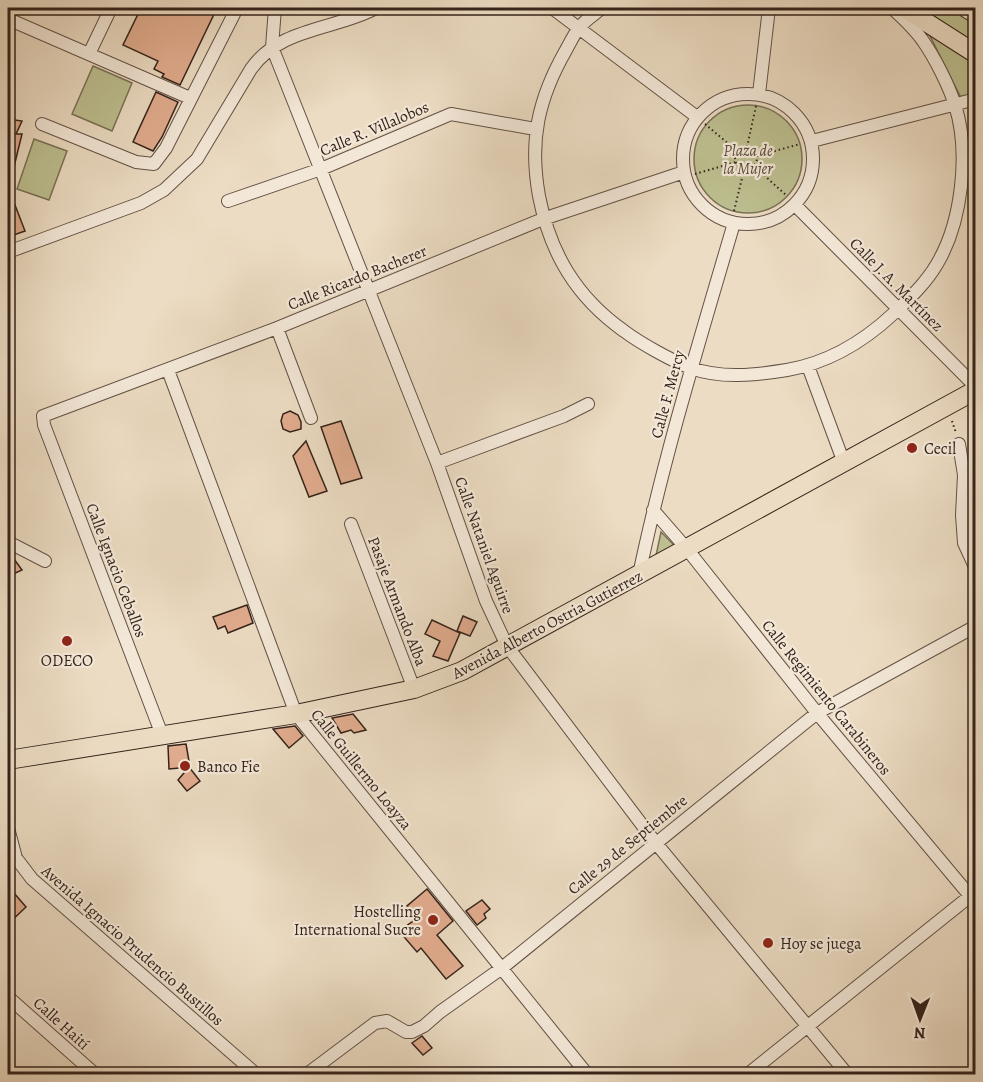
<svg xmlns="http://www.w3.org/2000/svg" width="983" height="1082" viewBox="0 0 983 1082" font-family="Alegreya,serif">
	<style>
		.green { fill: #bdbf90; stroke: #797156; stroke-width: 1.5 }
		.building { fill: #e1ac8e; stroke: #35231b; stroke-width: 1.5 }
		.lines { fill: none; stroke-linecap: round; stroke-linejoin: round }
		.minor-casing { stroke: #635145; stroke-width: 14 }
		.highway-casing { stroke: #35231b; stroke-width: 20 }
		.path { stroke: #35231b; stroke-width: 2; stroke-dasharray: 1.5 3; stroke-linecap: butt }
		.minor { stroke: #f3e8d8; stroke-width: 12 }
		.highway { stroke: #ecdcc3; stroke-width: 18 }
		.poi-dot { fill: #8f2418; stroke: #f3e8d8; stroke-width: 2 }
		.labels { text-anchor: middle; stroke-width: 4.5; stroke-linejoin: round; paint-order: stroke }
		.street-label { font-size: 16px; fill: #35231b; stroke: #f3e8d8 }
		.park-label { font-size: 16px; font-style: italic; fill: #574a38; stroke: #f3e8d8 }
		.poi-label { font-size: 16px; fill: #35231b; stroke: #f3e8d8; text-anchor: start }
	</style>
	<rect width="100%" height="100%" fill="#ecdcc3"/>
	<filter id="stains"><feTurbulence type="fractalNoise" baseFrequency=".00333" numOctaves="4"/><feColorMatrix values="0 0 0 0 .2 0 0 0 0 .09 0 0 0 0 .02 0 0 0 .5 -.17"/></filter>
	<radialGradient id="worn" r=".72"><stop offset=".6" stop-color="#630" stop-opacity="0"/><stop offset="1" stop-color="#630" stop-opacity=".3"/></radialGradient>
	<!-- green -->
	<path class="green" d="M918,8C948,8 950,5 975,24V45Z
		M928,32L975,62V96L968,98L960,96Z
		M93,66L132,83L112,131L72,114Z
		M694 159a54 54 0 1 1 108 0a54 54 0 1 1-108 0Z
		M34,139L67,151L49,200L17,189Z
		M661,532L677,548L655,560Z"/>
	<!-- building -->
	<path class="building" d="M141,8H217L180,85L162,77L164,74L154,69L158,61L123,45Z
		M156,92L178,102L162,137L153,151L133,142Z
		M8,119L22,121L16,134H22L11,179L8,178Z
		M15,205L25,231L8,237V208Z
		M290,411L298,415L301,422V429L290,432L283,429L281,421L283,414Z
		M341,421L362,478L341,484L321,427Z
		M306,441L327,491L309,497L293,456Z
		M14,559L22,570L11,575L8,570V562Z
		M247,605L253,623L228,633L225,626L218,629L213,617Z
		M463,616L477,622L470,636L457,631Z
		M432,620L460,633L448,661L433,656L440,641L425,634Z
		M353,714L366,730L354,733L351,730L341,733L332,718Z
		M295,726L303,736L289,748L273,729Z
		M186,744L190,767L169,769L168,746Z
		M189,767L200,781L187,791L178,780Z
		M8,886L26,907L8,924Z
		M427,889L453,921L437,935L463,966L446,979L421,948L417,952L399,931L416,919L407,906Z
		M482,900L490,909L484,914L486,918L477,925L466,911Z
		M422,1036L432,1048L423,1055L412,1043Z"/>
	<g class="lines">
		<!-- minor casing -->
		<g class="minor-casing">
			<path id="minor" d="M275,8L272,47L437,463L486,601L507,646L655,842L847,1074
				M552,8L697,117
				M602,8C595,14 585,20 579,28C574,34 570,43 566,50C538,99 529,141 539,196C550,253 576,297 624,331C640,343 672,361 691,368C721,379 756,375 787,370C827,363 863,342 893,314C909,299 926,283 937,264C962,222 970,152 955,105C949,86 935,58 923,41C915,29 903,18 892,8
				M8,19L190,98
				M89,54L111,8
				M683 159a65 65 0 1 1 130 0a65 65 0 1 1-130 0Z
				M759,94L769,8
				M42,124L136,162L154,164L166,148L237,8
				M812,141L976,99
				M228,201L321,169L451,114L535,129
				M795,205L976,387
				M8,252L141,203L164,190L197,159L251,69C280,27 335,30 376,8
				M277,328L311,418
				M808,366L844,463
				M168,370L296,714L587,1074
				M959,444L964,475L962,515L964,543L976,569
				M437,463L564,416L588,404
				M653,510L687,549L817,713L976,903
				M351,524L414,689
				M8,542L45,561
				M639,575C664,456 700,339 734,223
				M162,735L44,425L43,416L277,328L543,219L684,172
				M8,828L16,858L32,879L256,1074
				M8,997L95,1074
				M307,1074L375,1023L387,1021L406,1032H412L424,1026L440,1012L502,968L817,713L976,626
				M748,1074L974,893"/>
		</g>
		<!-- highway casing -->
		<g class="highway-casing">
			<path id="highway" d="M904,8L976,54
				M966,8L976,14
				M8,760L296,714L414,689L462,671L976,390"/>
		</g>
		<!-- path -->
		<path class="path" d="M705,124L737,151
			M747,147L756,106
			M735 158a11 11 0 1 1 22 0a11 11 0 1 1-22 0Z
			M757,156L800,144
			M754,166L787,196
			M695,174L736,162
			M734,211L744,170
			M952,421L956,433"/>
		<!-- minor -->
		<use href="#minor" class="minor"/>
		<!-- highway -->
		<use href="#highway" class="highway"/>
	</g>
	<!-- markers -->
	<g class="poi-dot">
		<circle cx="912" cy="448" r="6"/>
		<circle cx="67" cy="641" r="6"/>
		<circle cx="185" cy="766" r="6"/>
		<circle cx="433" cy="920" r="6"/>
		<circle cx="768" cy="943" r="6"/>
	</g>
	<g class="labels">
		<!-- street labels -->
		<g class="street-label">
			<text transform="translate(374 128) rotate(-23)" y="6">Calle R. Villalobos</text>
			<text transform="translate(357 277) rotate(-22)" y="6">Calle Ricardo Bacherer</text>
			<text transform="translate(897 284) rotate(45)" y="6">Calle J. A. Martínez</text>
			<text transform="translate(667 394) rotate(-75)" y="6">Calle F. Mercy</text>
			<text transform="translate(485 545) rotate(70)" y="6">Calle Nataniel Aguirre</text>
			<text transform="translate(117 570) rotate(69)" y="6">Calle Ignacio Ceballos</text>
			<text transform="translate(398 601) rotate(69)" y="6">Pasaje Armando Alba</text>
			<text transform="translate(547 624) rotate(-28)" y="6">Avenida Alberto Ostria Gutierrez</text>
			<text transform="translate(827 697) rotate(51)" y="6">Calle Regimiento Carabineros</text>
			<text transform="translate(362 769) rotate(51)" y="6">Calle Guillermo Loayza</text>
			<text transform="translate(627 844) rotate(-39)" y="6">Calle 29 de Septiembre</text>
			<text transform="translate(133 945) rotate(41)" y="6">Avenida Ignacio Prudencio Bustillos</text>
			<text transform="translate(62 1023) rotate(42)" y="6">Calle Haití</text>
		</g>
		<!-- park labels -->
		<g class="park-label">
			<text x="748" y="156">Plaza de<tspan x="748" dy="18">la Mujer</tspan></text>
		</g>
		<!-- poi labels -->
		<g class="poi-label">
			<text x="924" y="454">Cecil</text>
			<text x="67" y="666" text-anchor="middle">ODECO</text>
			<text x="197" y="772">Banco Fie</text>
			<text x="421" y="917" text-anchor="end">Hostelling<tspan x="421" dy="18">International Sucre</tspan></text>
			<text x="780" y="949">Hoy se juega</text>
		</g>
	</g>
	<!-- margin -->
	<rect width="983" height="1082" fill="none" stroke="#ecdcc3" stroke-width="30"/>
	<rect x="9" y="9" width="965" height="1064" fill="none" stroke="#35231b" stroke-width="3"/>
	<rect x="15" y="15" width="953" height="1052" fill="none" stroke="#35231b" stroke-width="1.5"/>
	<!-- north arrow -->
	<g transform="translate(920 1019) rotate(181)" stroke="#f3e8d8" stroke-width="4.5" paint-order="stroke">
	<path d="M0-4.5L10 22L0 15L-10 22Z" fill="#35231b"/>
	<text y="-9" font-size="16" font-weight="bold" text-anchor="middle" fill="#35231b">N</text>
	</g>
	<rect width="100%" height="100%" filter="url(#stains)"/>
	<rect width="100%" height="100%" fill="url(#worn)"/>
</svg>
